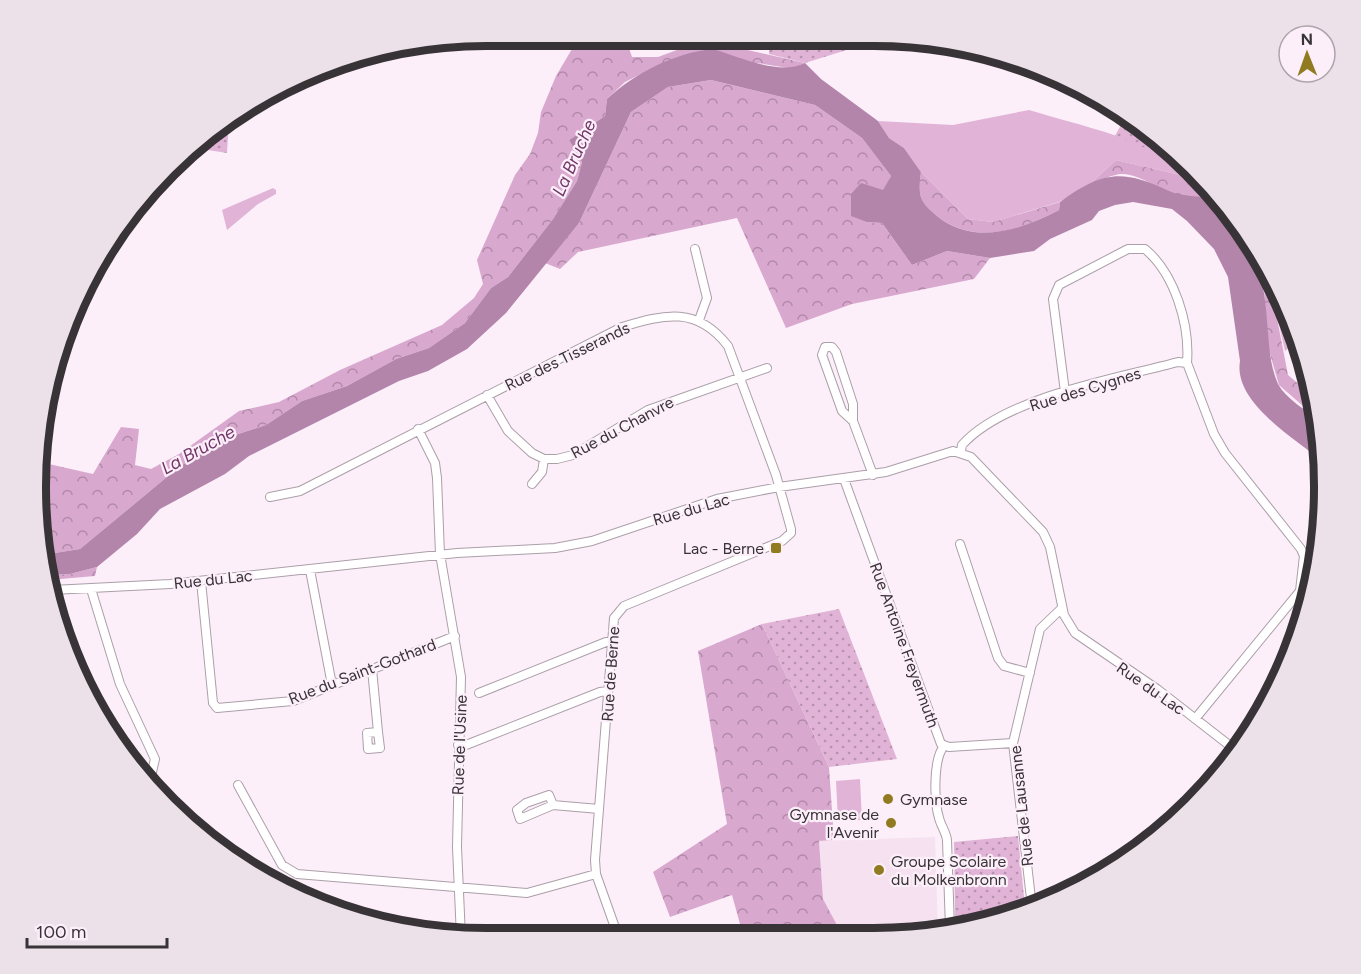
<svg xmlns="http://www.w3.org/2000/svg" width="1361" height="974" viewBox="0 0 1361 974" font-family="Figtree,sans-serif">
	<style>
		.built { fill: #f5e1f0 }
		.grass { fill: #e1b4d7 }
		.forest { fill: url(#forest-crowns) }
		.park { fill: url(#park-dots) }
		.water { fill: #b485ab }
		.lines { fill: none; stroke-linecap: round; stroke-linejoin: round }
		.street-casing { stroke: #ab9fa8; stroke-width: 10 }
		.street { stroke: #fff; stroke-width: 8 }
		.poi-dot { fill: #907b21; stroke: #fceff9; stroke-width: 2 }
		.labels { text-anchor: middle; stroke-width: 4.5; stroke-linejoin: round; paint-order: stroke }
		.street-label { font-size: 16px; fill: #383337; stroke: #fceff9 }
		.poi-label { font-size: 16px; fill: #383337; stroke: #fceff9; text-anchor: end }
		.water-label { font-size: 18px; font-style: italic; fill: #723768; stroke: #fceff9 }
		.rim { fill: none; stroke: #383337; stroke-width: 8 }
	</style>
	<defs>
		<pattern id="forest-crowns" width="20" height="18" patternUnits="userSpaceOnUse" patternTransform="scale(1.5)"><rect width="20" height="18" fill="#d9a8cf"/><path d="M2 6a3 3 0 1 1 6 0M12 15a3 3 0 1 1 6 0" fill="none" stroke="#b189a9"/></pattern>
		<pattern id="park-dots" width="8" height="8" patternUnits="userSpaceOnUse" patternTransform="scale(1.5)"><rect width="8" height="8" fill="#e1b4d7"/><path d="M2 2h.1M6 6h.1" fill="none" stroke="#b793af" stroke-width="1.8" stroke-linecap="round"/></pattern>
	</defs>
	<rect width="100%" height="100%" fill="#fceff9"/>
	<!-- built -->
	<path class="built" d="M935,837L938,933L838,935V927L823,899L819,841Z"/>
	<!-- grass -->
	<path class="grass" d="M1029,110C1078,125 1154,141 1193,174L1189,177L1116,160L1090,184L1059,202L993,222L968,219L921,172L904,148L889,138L878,121L953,125Z
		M273,188L276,190V194L258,204L227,230L222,210Z
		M1251,243L1265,262L1300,339L1285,351L1274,303L1264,287Z
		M860,779L862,820L838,821L836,781Z"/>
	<!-- forest -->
	<path class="forest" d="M618,38L626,39L632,57H658L704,40L805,63L794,69L758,63L661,64L625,82L607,99L605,116L569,140L582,162L577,181L553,219L508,277L491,288L465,323L429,348L396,359L347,386L302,401L266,425L226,438L179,467L80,549L42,555L40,546V462L93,474L121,427L139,429L135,465L151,469L179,454L239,411L279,402L340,370L442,325L474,298L483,284L477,260L515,175L530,154L538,133L541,112L556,76L572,49Z
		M711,80L815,105L862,138L891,176L867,222L882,223L912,265L947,251L990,258L974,279L852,304L786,328L737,218L578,252L560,269L545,263L579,223L631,112L668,87Z
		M1116,160L1189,177L1193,174L1213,190L1228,210C1213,197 1198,199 1180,195C1159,192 1144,175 1122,174C1113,174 1100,181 1090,184Z
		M921,172L968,219L993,222L1060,202L1059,210C1021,230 975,246 937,216C919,201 918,196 921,172Z
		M1264,287L1274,303L1288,375L1314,397L1319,420L1279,385L1268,347Z
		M97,567L95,576L49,580L48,575L70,574Z
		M762,624L829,767L834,840L819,841L823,899L838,927V935H788L786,933L743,935L732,895L670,917L653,872L727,824L698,651Z"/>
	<!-- park -->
	<path class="park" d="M777,41L869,43L805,63L769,54V44Z
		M1125,117L1178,161L1115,136Z
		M229,119L227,153L195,148Z
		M839,609L897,759L829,767L762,624Z
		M1018,836L1025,907L1023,910L967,924L955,917L954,842Z"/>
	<!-- water -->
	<path class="water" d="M713,49C740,57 779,76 805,63L821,79L878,121L889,138L904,148L921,172C918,196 919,201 937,216C974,246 1021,230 1059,210L1060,202C1103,171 1122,169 1169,191C1184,198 1203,194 1218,202C1226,206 1231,215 1236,222C1257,251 1265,285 1267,321C1269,342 1269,364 1278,384C1286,399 1306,410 1319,420L1322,461C1294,438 1233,402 1240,361L1228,277L1214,249L1187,221L1172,209L1133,202L1115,205L1099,211L1092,220L1050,239L1034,251L990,258L947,251L912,265L882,223L867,222L851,216V194L861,183L883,190L891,176L862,138L815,105L711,80L668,87L631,112L579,223L506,313L467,349L428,371L399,381L249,456L225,474L160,509L137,534L97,567L70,574L48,575L42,555L80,549L179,467L226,438L266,425L302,401L347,386L396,359L429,348L465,323L491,288L508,277L553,219L577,181L582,162L569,140L605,116L607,99C635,73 674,53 713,49Z"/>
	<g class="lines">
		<!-- street casing -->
		<g class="street-casing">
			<path id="street" d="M695,249L707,298L699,320
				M1187,363L1214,434L1225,453L1301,549L1304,556L1300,591L1195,719
				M1065,392L1053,299L1059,285L1128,249H1145C1175,274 1190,325 1187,363
				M487,395L508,431L532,453L544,459H557L573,455L648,410L767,368
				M853,421V404L836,352L832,347H825L822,355L842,411L853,421L873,475
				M418,429L435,463L437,478L440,554L461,677L457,847L461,937
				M961,451L962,445C1005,397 1116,379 1178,362L1187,363
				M844,479L941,744L949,747L1013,743
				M532,484L542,472L544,459
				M270,497L300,491L622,327C665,314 697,306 728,346L776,475L791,529V533L782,541L624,606L614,618L595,860L596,874L618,936
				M960,544L998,658L1004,666L1030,673
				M310,570L332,685
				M201,581L213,703L217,708L293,701L455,636
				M91,589L120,684L155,759L149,785
				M52,590L170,584L457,553L555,548L592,541L717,499L779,487L886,472L953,451L971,457L1043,532L1050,547L1064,615L1075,633L1157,689L1238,752
				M372,669L378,732L367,733L368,749L380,748L378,732
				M479,693L606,642H611
				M458,745H466L600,692L608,691
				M944,746C933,759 934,801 939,818C941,826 946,832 947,840L950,929
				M238,785L282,865L297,874L527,893L596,874
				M553,805L520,819L517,810L526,803L549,795L553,805L599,809
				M1032,907L1013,743L1040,629L1062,608"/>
		</g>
		<!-- street -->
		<use href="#street" class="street"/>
	</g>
	<!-- markers -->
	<g class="poi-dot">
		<rect x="770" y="542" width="12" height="12" rx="3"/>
		<circle cx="888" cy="799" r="6"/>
		<circle cx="891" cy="823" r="6"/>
		<circle cx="879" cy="870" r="6"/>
	</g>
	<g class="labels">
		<!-- street labels -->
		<g class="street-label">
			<text transform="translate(567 356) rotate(-26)" y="6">Rue des Tisserands</text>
			<text transform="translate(1085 389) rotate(-17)" y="6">Rue des Cygnes</text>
			<text transform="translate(622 427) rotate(-28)" y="6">Rue du Chanvre</text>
			<text transform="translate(691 509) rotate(-16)" y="6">Rue du Lac</text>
			<text transform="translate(213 579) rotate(-6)" y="6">Rue du Lac</text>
			<text transform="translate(905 645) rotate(70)" y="6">Rue Antoine Freyermuth</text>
			<text transform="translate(362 671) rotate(-21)" y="6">Rue du Saint-Gothard</text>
			<text transform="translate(610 674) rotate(-86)" y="6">Rue de Berne</text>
			<text transform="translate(1151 688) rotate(35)" y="6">Rue du Lac</text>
			<text transform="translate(459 745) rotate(-88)" y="6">Rue de l'Usine</text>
			<text transform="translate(1021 806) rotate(-96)" y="6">Rue de Lausanne</text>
		</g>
		<!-- poi labels -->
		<g class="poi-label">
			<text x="764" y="554">Lac - Berne</text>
			<text x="900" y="805" text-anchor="start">Gymnase</text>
			<text x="879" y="820">Gymnase de<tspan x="879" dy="18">l'Avenir</tspan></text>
			<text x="891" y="867" text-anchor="start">Groupe Scolaire<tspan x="891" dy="18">du Molkenbronn</tspan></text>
		</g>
		<!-- water labels -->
		<g class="water-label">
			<text transform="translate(574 158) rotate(-66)" y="6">La Bruche</text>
			<text transform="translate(198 450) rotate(-29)" y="6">La Bruche</text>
		</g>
	</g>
	<!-- crop -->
	<path d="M0 0H1361V974H0ZM486 46H874A440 440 0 0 1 1314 486V488A440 440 0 0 1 874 928H486A440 440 0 0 1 46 488V486A440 440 0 0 1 486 46Z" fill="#ece0e9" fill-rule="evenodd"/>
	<path class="rim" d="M486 46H874A440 440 0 0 1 1314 486V488A440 440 0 0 1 874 928H486A440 440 0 0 1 46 488V486A440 440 0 0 1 486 46Z"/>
	<!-- north arrow -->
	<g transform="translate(1307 54) rotate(359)"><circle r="28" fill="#fceff9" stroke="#aea4ab" stroke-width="1.5"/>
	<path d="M0-4.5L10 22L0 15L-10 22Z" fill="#907b21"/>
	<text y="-9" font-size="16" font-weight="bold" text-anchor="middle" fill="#383337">N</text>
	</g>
	<!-- scale -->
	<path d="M27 938v9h140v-9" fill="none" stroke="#383337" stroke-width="3"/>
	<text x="36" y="938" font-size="18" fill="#383337" stroke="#fceff9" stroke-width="4.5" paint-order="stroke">100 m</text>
</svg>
